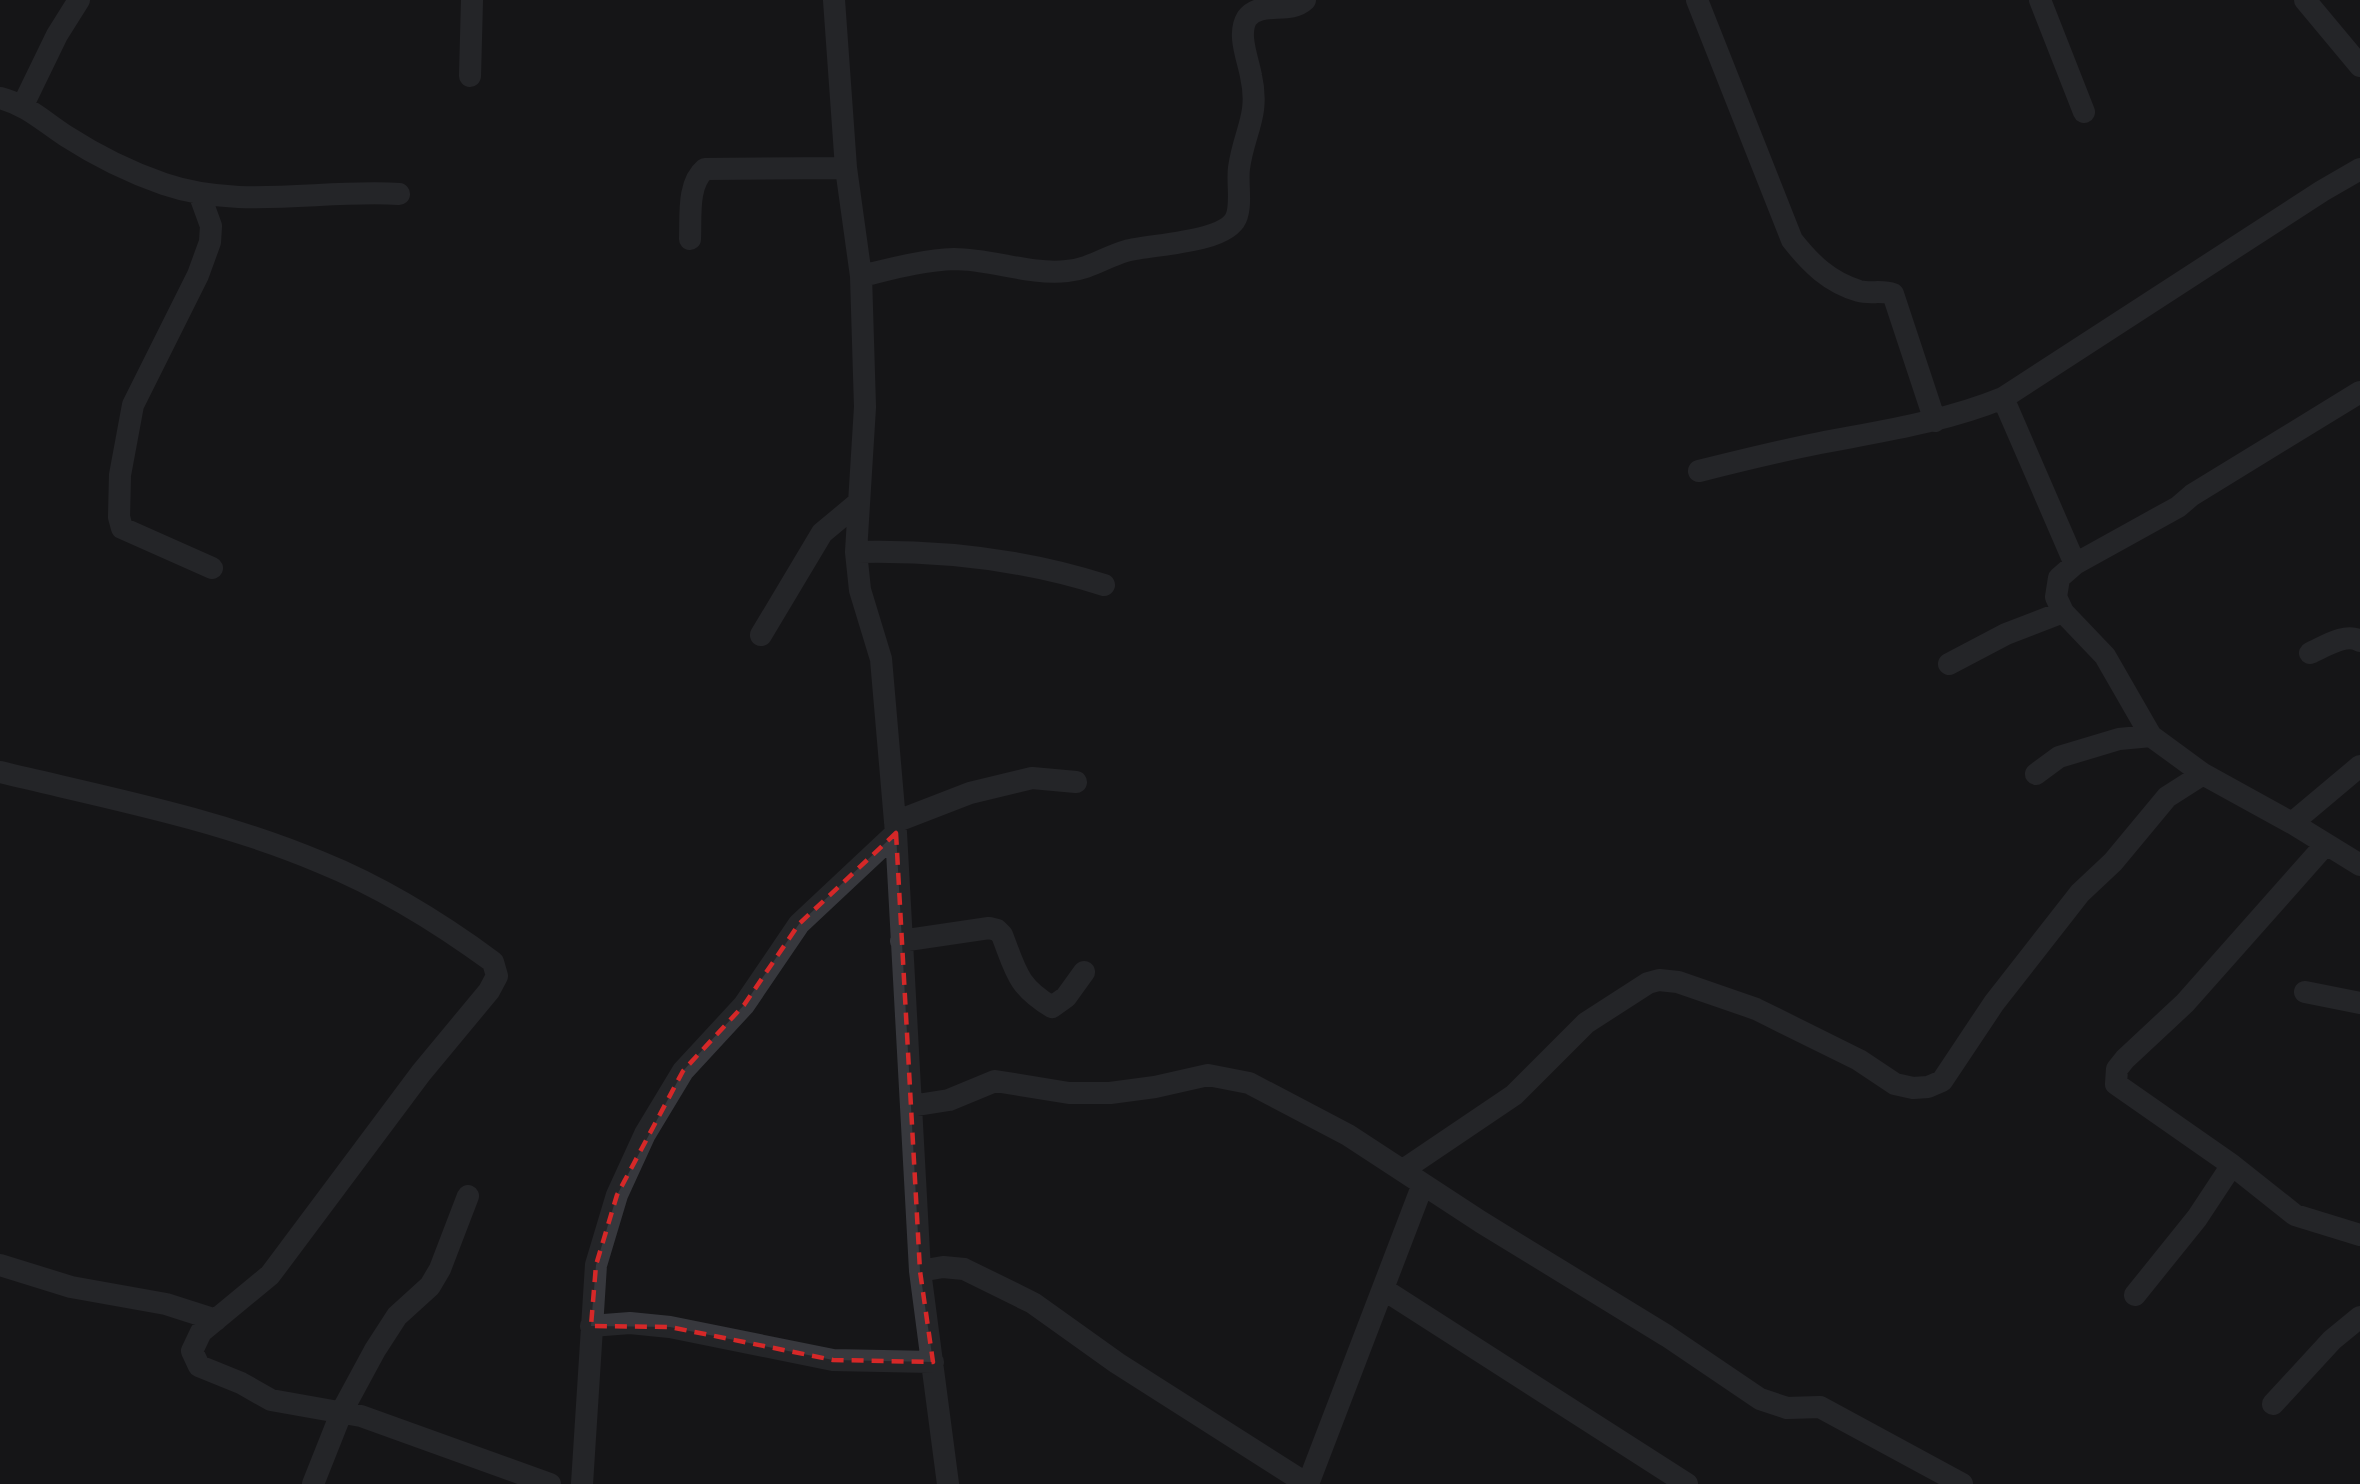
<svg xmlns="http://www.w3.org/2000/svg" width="2360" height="1484" viewBox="0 0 2360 1484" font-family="'Source Sans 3',sans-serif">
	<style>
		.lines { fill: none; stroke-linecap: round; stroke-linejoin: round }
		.street { stroke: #37383d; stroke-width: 22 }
		.marked { fill: none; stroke: #d62828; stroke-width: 4.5; stroke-dasharray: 12 8; stroke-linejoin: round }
	</style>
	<rect width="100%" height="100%" fill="#161618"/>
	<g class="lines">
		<!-- street -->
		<path class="street" d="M834,0L846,168L861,276L865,407L856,552L860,590L881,659L896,833L920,1271L948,1484
			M1697,0L1792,240C1811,264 1829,282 1859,291C1870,294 1882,290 1893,294L1935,421
			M2040,0L2084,112
			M2305,0L2360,66
			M470,76L472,0
			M0,98C27,105 43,121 66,136C97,156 129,172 164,184C240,210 321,189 399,194
			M23,105L57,35L79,0
			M199,193L211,226L210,242L198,275L133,405L120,475L119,517L122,528L212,568
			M690,239C691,217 687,184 705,169L846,168
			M861,276C891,269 923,260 954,259C992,259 1029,275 1067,271C1090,269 1105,257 1126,251C1152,244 1225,243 1236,218C1242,204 1237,183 1239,168C1244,131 1260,116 1251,76C1248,59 1237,34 1247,18C1261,0 1289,15 1305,0
			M2360,392L2192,495L2178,507L2075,564L2059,578L2056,597L2063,612L2105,656L2151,736L2203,774L2292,823L2360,865
			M2003,398L2075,564
			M1699,471C1739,461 1779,451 1820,443C1882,431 1944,422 2003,398L2322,191L2360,169
			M856,552C941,550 1023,559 1104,585
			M761,635L822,533L858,503
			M2310,653C2324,647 2346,632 2360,641
			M1949,664L2006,634L2063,612
			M0,772C108,798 218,819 320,862C382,887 440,923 493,962L497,976L489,991L421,1073L270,1275L201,1332L192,1351L199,1366L241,1383L271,1400L361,1416L550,1484
			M2036,774L2059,757L2119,739L2151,736
			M895,822L970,793L1032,778L1076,782
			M2292,823L2360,766
			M2326,844L2185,1003L2125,1059L2117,1069L2116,1084L2232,1165L2295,1215L2360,1235
			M901,941L989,928L997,930L1002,935C1016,971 1017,986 1052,1007L1066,997L1084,972
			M2305,992L2360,1003
			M911,1106L949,1100L995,1081L1069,1093H1110L1155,1087L1208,1075L1249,1083L1348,1135L1481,1222L1667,1336L1760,1399L1787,1408L1820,1407L1962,1484
			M1403,1170L1514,1095L1586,1023L1648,983L1659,980L1678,982L1756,1009L1859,1060L1895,1084L1913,1088L1928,1087L1942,1081L1994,1003L2080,893L2113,862L2167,797L2203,774
			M0,1265L71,1287L166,1304L216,1320
			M920,1271L943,1267L964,1269L1033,1303L1117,1363L1307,1484
			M1383,1289L1687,1484
			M2135,1295L2197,1218L2232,1165
			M591,1326L630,1323L670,1327L833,1360L933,1362
			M2273,1404L2332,1340L2360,1317
			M313,1484L342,1411L375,1350L397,1316L430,1286L440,1269L468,1196
			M582,1484L596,1265L617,1195L645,1134L683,1071L744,1005L799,924L896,833
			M1308,1484L1423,1184"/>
	</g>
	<!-- marked area -->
	<path d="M0 0H2360V1484H0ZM896,833L920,1271L933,1362L833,1360L670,1327L591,1326L596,1265L617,1195L683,1071L744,1005L799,924Z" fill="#161618" fill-opacity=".55" fill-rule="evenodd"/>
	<path class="marked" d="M896,833L920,1271L933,1362L833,1360L670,1327L591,1326L596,1265L617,1195L683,1071L744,1005L799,924Z"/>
</svg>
